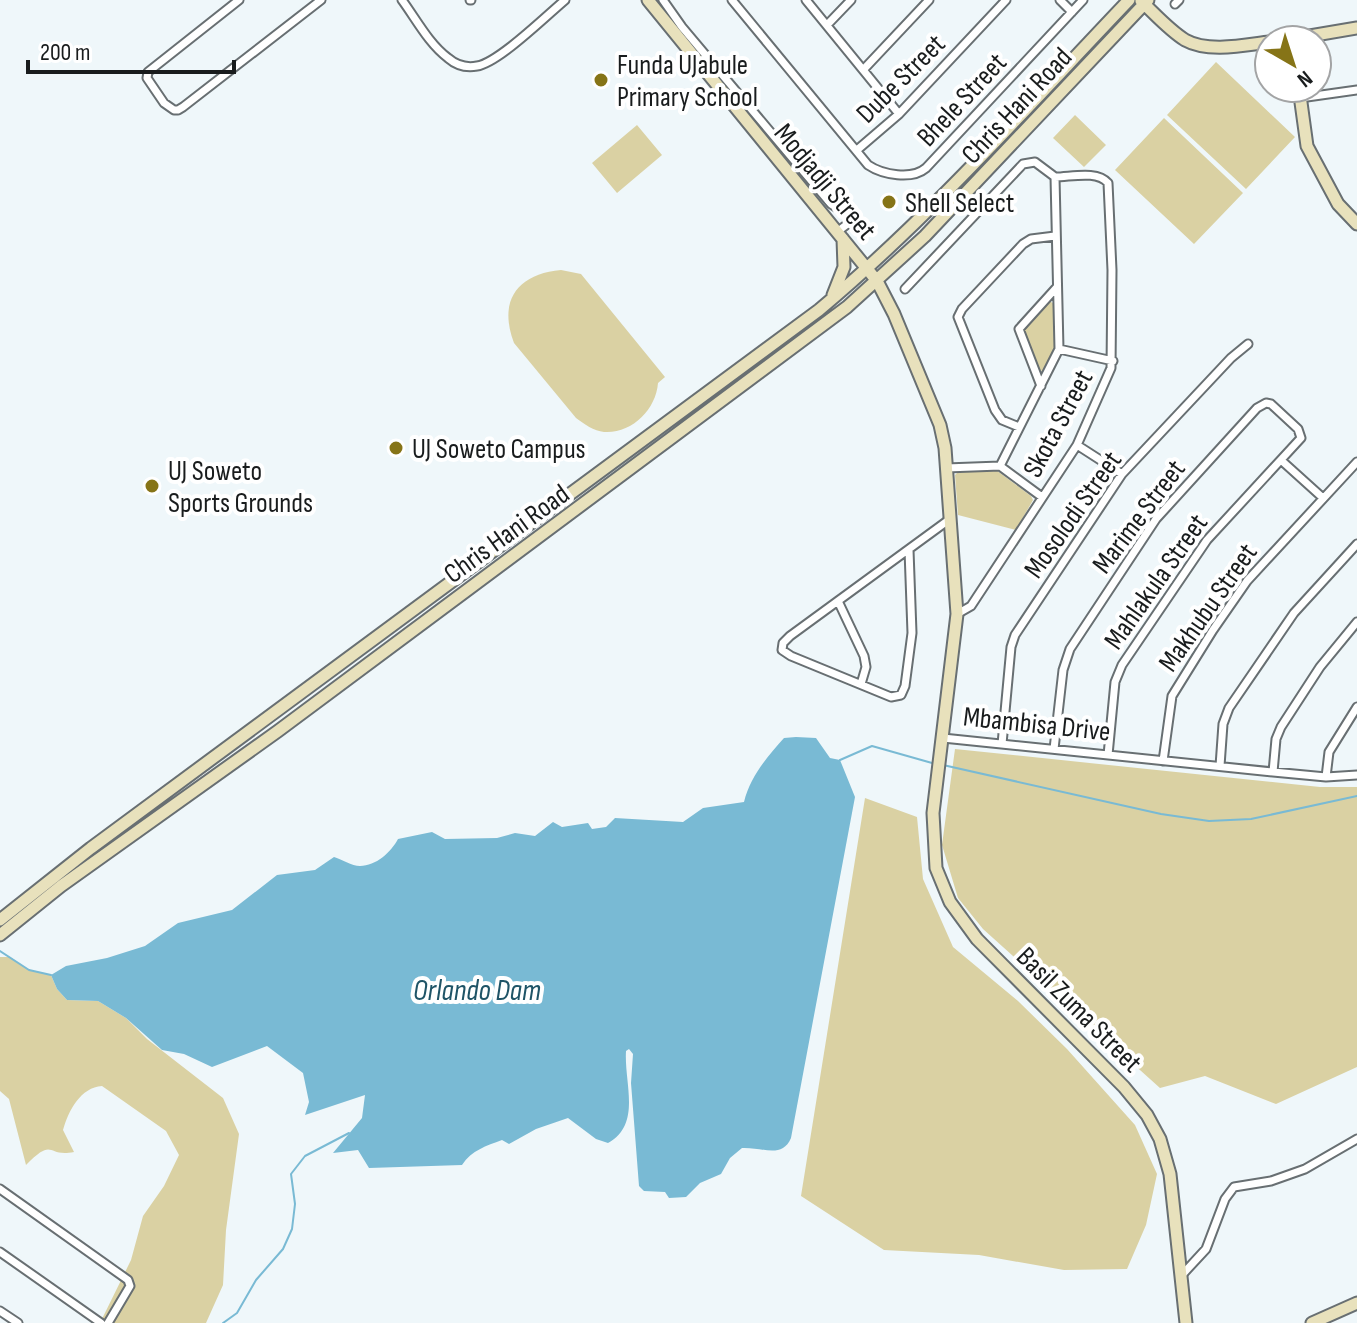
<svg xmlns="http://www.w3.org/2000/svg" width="1357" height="1323" viewBox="0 0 1357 1323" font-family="'Sofia Sans Condensed',sans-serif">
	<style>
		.green { fill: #dad1a3 }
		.water { fill: #79bad4 }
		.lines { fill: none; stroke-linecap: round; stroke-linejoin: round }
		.stream { stroke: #79bad4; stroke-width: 2 }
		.street-casing { stroke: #686f72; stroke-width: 11 }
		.secondary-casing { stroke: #686f72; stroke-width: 15 }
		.street { stroke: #fff; stroke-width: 7 }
		.secondary { stroke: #e8e1bc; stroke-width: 11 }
		.poi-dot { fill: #867417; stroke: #fff; stroke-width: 3 }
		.labels { text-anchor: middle; stroke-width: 8; stroke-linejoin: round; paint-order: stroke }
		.poi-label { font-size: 28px; fill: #191c1d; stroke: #fff; text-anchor: start }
		.street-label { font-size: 28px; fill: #191c1d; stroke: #fff }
		.water-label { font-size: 30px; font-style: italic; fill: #1f5467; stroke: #fff }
	</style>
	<rect width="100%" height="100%" fill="#eff7fa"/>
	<!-- green -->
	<path class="green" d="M1216,62L1295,137L1246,189L1167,115Z
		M1075,115L1106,145L1084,167L1053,138Z
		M1164,118L1243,193L1194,244L1115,170Z
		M637,125L662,155L617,193L592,163Z
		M561,270L581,274L665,377L658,383C656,410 631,434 604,432C594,431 584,424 576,418L514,343C498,301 517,274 561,270Z
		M1050,301L1055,305L1056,351L1044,372L1038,369L1022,330L1046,302Z
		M996,470L1031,496L1033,500L1016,530L958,515L955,475L958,472Z
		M955,749L1320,787H1357V1067L1276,1104L1205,1076L1160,1088L983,929L958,898L942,845Z
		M865,798L917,817L923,879L953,947L1018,1001L1067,1049L1135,1125L1157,1174L1146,1225L1127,1269L1064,1270L979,1255L884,1250L801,1196Z
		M0,957H10L29,970L51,975L57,989L67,1000L98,1001L126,1018L147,1039L223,1098L239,1134L226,1230L223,1285L206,1323H100L131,1260L143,1216L164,1186L179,1155L166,1131L102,1086C81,1087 68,1111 63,1130L74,1152C46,1158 55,1136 26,1165L9,1099L0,1091Z"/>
	<!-- water -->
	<path class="water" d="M796,737L816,738L830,758L840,760L855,797L791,1138C782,1159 763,1147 742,1148L730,1158L721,1174L700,1183L686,1197L669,1198L665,1192L644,1191L639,1186L631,1083L633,1054L629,1049L626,1051C624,1083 642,1124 608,1143L596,1139L568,1118L536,1129L509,1144L502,1140C486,1146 472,1150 462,1165L369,1168L358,1150L333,1153L362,1118L365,1095L305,1115L309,1102L303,1073L267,1046L212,1067L184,1054L162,1050L126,1018L98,1001L67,1000L57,989L51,975L66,966L107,958L145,946L178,923L232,910L277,875L315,870L334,857C341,859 352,866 360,866C376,866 391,852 398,839L432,832L445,839L497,838L515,833L535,836L553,822L562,827L588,823L592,829L606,827L615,818L683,822L703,808L744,802C750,777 767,757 784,738Z"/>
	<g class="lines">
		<!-- stream -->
		<path class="stream" d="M840,760L872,746L932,763
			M943,765L1161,814L1209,821L1251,819L1357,796
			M0,951L29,970L51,975
			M223,1323L237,1313L256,1280L283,1249L292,1229L295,1204L291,1174L305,1156L349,1133"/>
		<!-- street casing -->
		<g class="street-casing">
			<path id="street" d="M239,0L148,72L147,78L164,103L174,110H178L183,107L321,0
				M402,0C416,19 429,44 448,58C456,65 466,68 477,66C498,63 546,16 565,0
				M470,0H471
				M663,0L682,27L831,204L854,219L837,232
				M732,0L868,165C883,175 912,180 926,168L1083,0
				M806,0L899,114
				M1060,0L1072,12
				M1175,4L1179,0
				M827,25L851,0
				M864,69L929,0
				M1300,98L1357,90
				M857,150L899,114L1006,0
				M905,289L1023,164L1035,162L1055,177
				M1059,349L1113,361
				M1041,386L1019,329L1057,287
				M1019,427L1002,420L995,410L958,317L962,309L1023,244L1031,239L1055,236
				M1077,445L1122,474
				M1282,461L1323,498
				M1000,466L1059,349L1055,177
				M946,468L1000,466L1042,497
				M909,550L912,633L905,686L901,695L891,697L791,656L782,650L783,643L790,636L950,519
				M838,601L864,656L866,667L861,684
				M957,614L971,606L1077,445L1111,368L1112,270L1108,183C1097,170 1071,177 1055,177
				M943,738L1273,772L1326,777L1357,775
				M1002,744L1011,647L1015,635L1122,474L1231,358L1248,344
				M1054,749L1063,670L1070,649L1156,519L1257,408L1266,403L1271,404L1298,429L1301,438L1207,540L1122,665L1115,682L1108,755
				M1163,761L1172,696L1213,630L1247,581L1357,462
				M1220,766L1223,724L1229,708L1294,613L1357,544
				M1273,772L1276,739L1281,727L1320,667L1357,622
				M1326,777L1329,752L1357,707
				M0,1189L128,1280L130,1286L108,1323
				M0,1252L101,1323
				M1181,1276L1206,1249L1225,1199L1234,1187L1271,1181L1305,1169L1357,1139
				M0,1311L18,1323"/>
		</g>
		<!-- secondary casing -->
		<g class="secondary-casing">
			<path id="secondary" d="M648,0L877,281L894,314L940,425L945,448L957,614L933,813L936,868L950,902L977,939L1124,1087L1147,1115L1160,1139L1170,1174L1186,1323
				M1141,1C1155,14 1169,30 1185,40C1208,53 1245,45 1269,42
				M1286,40L1357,28
				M1299,88L1307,146L1338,204L1357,224
				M833,295L844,267L843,239
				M0,920L91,848L819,310C931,216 1028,106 1129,0
				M0,935L61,886L278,731L847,307L925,236L1148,0
				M1312,1323L1357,1303"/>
		</g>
		<!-- street -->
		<use href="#street" class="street"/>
		<!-- secondary -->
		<use href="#secondary" class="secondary"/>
	</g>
	<!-- markers -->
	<g class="poi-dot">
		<circle cx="601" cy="80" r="8"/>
		<circle cx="889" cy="202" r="8"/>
		<circle cx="396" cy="448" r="8"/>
		<circle cx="152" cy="486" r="8"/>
	</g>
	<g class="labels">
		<!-- poi labels -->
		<g class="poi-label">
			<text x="617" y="74">Funda UJabule<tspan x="617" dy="32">Primary School</tspan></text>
			<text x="905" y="212">Shell Select</text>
			<text x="412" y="458">UJ Soweto Campus</text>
			<text x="168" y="480">UJ Soweto<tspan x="168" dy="32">Sports Grounds</tspan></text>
		</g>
		<!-- street labels -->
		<g class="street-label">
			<text transform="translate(900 78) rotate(-45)" y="10">Dube Street</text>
			<text transform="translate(961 99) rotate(-47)" y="10">Bhele Street</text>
			<text transform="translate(1016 105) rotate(-47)" y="10">Chris Hani Road</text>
			<text transform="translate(826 181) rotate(50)" y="10">Modjadji Street</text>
			<text transform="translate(1057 423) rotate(-62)" y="10">Skota Street</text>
			<text transform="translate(1072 514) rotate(-55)" y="10">Mosolodi Street</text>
			<text transform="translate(1138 516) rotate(-53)" y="10">Marime Street</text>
			<text transform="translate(506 533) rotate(-36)" y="10">Chris Hani Road</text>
			<text transform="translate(1155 581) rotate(-55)" y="10">Mahlakula Street</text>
			<text transform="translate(1207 607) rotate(-55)" y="10">Makhubu Street</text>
			<text transform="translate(1037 723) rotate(6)" y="10">Mbambisa Drive</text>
			<text transform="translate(1080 1009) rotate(45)" y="10">Basil Zuma Street</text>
		</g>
		<!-- water labels -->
		<g class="water-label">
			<text x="477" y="1000">Orlando Dam</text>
		</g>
	</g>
	<!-- north arrow -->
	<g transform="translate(1293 64) rotate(141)"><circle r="38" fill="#ffffff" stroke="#a3a4a5" stroke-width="2"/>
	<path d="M0-6L14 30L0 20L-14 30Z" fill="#867417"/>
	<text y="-12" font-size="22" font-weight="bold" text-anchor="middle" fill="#191c1d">N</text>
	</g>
	<!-- scale -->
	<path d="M28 60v12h206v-12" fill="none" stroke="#191c1d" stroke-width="4"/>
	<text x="40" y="60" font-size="24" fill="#191c1d" stroke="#ffffff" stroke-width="6" paint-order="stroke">200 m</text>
</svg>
